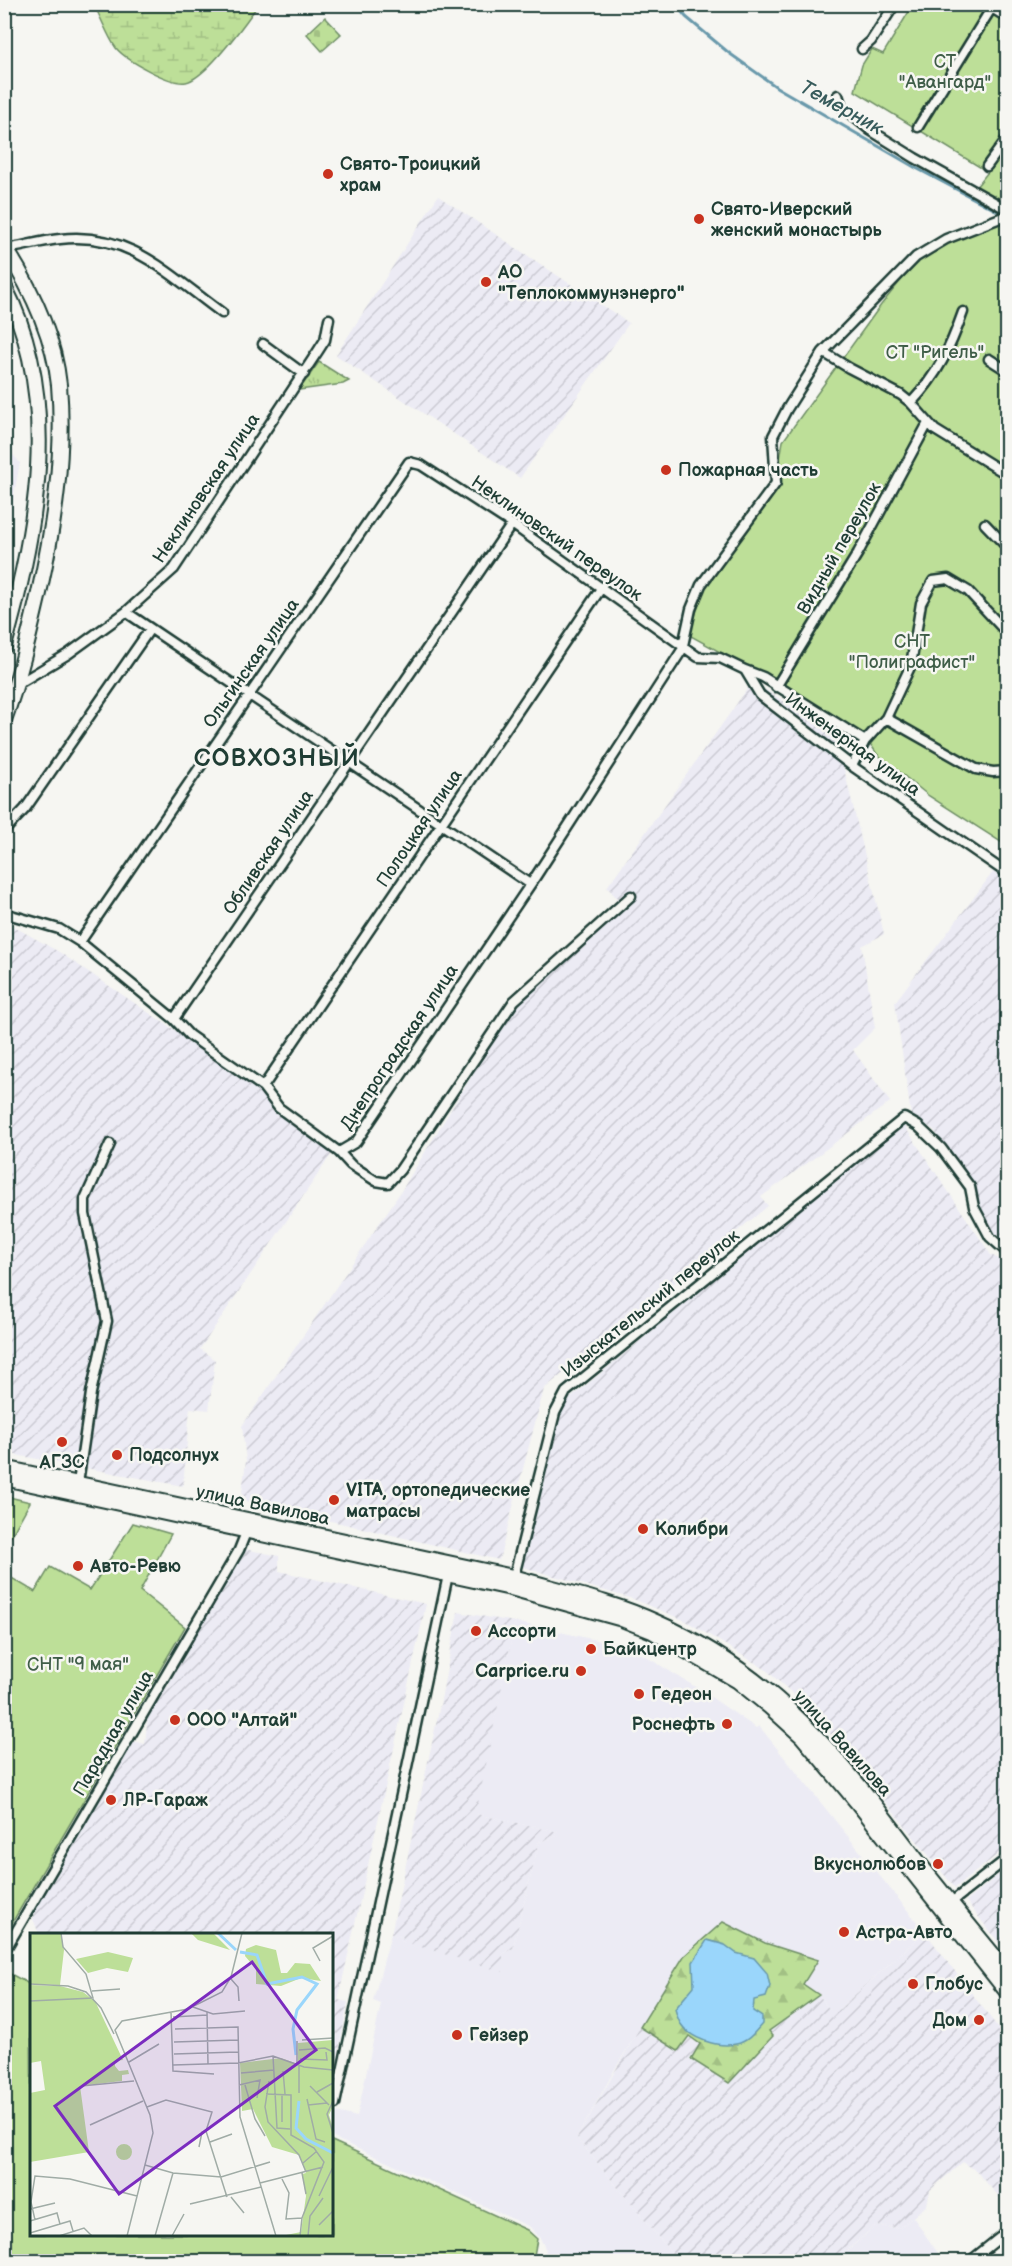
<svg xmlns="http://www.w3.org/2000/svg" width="1012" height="2266" viewBox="0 0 1012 2266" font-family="'Balsamiq Sans',sans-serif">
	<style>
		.built { fill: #ecebf4 }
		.industrial { fill: url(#industrial-furrows) }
		.grass { fill: url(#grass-tufts); stroke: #6e8e66; stroke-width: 1.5 }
		.forest { fill: url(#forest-firs); stroke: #6e8e66; stroke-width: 1.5 }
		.wetland { fill: url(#wetland-marsh); stroke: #6e8e66; stroke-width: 1.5 }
		.cemetery { fill: url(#cemetery-stones); stroke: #6e8e66; stroke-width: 1.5 }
		.garden { fill: #bddf98; stroke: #6e8e66; stroke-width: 1.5 }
		.water { fill: #9ad6fb; stroke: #6999ab; stroke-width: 1.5 }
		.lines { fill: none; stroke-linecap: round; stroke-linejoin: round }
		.stream { stroke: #6999ab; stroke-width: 3 }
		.street-casing { stroke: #1f3d34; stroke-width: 13 }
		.primary-casing { stroke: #1f3d34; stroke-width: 18 }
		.street { stroke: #f6f6f2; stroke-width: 8 }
		.primary { stroke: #f6f6f2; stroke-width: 14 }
		.poi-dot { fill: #c8321e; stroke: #f6f6f2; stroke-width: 2 }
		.labels { text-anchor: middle; stroke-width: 5; stroke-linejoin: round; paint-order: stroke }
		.park-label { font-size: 18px; fill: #3f5d48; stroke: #f6f6f2 }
		.poi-label { font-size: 18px; font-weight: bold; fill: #1f3d34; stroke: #f6f6f2; text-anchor: start }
		.street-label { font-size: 18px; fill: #1f3d34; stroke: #f6f6f2 }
		.water-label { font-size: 20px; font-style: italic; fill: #385c5c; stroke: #f6f6f2 }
		.district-label { font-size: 24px; font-weight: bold; letter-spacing: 1.5px; fill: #1f3d34; stroke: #f6f6f2 }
		.inset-river { fill: none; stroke: #9ad6fb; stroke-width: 3 }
		.inset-road { fill: none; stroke: #a0aca6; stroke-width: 1.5 }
		.view { fill: #7b2cbf; fill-opacity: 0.15; stroke: #7b2cbf; stroke-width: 3 }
		.inset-edge { fill: none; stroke: #1f3d34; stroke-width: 3 }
	</style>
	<defs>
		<pattern id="industrial-furrows" width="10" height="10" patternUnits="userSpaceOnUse" patternTransform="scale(1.5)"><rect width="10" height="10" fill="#ecebf4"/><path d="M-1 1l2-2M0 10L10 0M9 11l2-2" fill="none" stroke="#cacad2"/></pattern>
		<pattern id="grass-tufts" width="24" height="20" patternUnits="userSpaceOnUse" patternTransform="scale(1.5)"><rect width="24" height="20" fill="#bddf98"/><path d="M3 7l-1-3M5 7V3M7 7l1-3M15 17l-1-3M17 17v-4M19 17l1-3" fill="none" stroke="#a2c084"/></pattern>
		<pattern id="forest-firs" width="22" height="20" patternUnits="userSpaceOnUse" patternTransform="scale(1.5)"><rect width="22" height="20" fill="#bddf98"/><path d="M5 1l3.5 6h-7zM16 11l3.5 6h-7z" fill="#a2c084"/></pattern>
		<pattern id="wetland-marsh" width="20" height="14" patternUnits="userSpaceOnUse" patternTransform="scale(1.5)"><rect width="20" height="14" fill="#bddf98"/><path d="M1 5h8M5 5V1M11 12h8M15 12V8" fill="none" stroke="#a2c084"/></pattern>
		<pattern id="cemetery-stones" width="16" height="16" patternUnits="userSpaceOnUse" patternTransform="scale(1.5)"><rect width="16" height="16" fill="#bddf98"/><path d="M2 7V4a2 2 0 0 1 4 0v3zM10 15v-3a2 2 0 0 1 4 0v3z" fill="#a2c084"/></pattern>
	</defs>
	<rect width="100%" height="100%" fill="#f6f6f2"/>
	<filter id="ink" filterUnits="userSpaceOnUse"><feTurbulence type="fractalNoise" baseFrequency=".0167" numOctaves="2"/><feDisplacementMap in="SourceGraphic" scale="12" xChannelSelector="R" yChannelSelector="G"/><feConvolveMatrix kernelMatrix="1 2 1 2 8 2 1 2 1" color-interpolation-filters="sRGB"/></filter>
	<g filter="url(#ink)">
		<!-- built -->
		<path class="built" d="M5,445L20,463L5,541Z
			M515,1622L632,1648L702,1691L756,1728L759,1726L925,1932L838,2010H830L819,1995L803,1984L817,1959L765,1943L723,1922L684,1956L615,2069L577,2138L678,2261H541L546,2250L540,2238L530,2227L332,2137V2111L357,2117L381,2004L373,2001L391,1934L403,1937L401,1941L503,1959V1954L513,1948L539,1842L554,1837L558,1832L475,1814Z
			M913,2217L944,2262H835L875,2226L900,2228Z
			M1007,2246V2261H988Z"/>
		<!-- industrial -->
		<path class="industrial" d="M438,196L629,323L520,478L336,355Z
			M752,682L835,732L884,934L862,946L875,1028L853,1050L890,1102L761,1197L768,1206L544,1389L499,1560L241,1500L246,1461L242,1426L400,1193L520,997L622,904L607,887Z
			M993,872L1007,881V1244L985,1226L968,1180L934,1130L911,1115L895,1002Z
			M4,921L59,952L250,1081L337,1146L200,1349L215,1360L209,1410L190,1408L183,1486L5,1453L4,1308L7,1297L4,1296Z
			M903,1124L991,1255L1007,1263V1847L955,1888L811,1710L765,1669L686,1621L633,1599L520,1566L561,1406Z
			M244,1549L279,1556V1571L426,1604L338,2000L348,2002L332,2087V1934H39L33,1919L38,1903L133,1741L145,1744L148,1714L160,1690L169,1686L168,1677Z
			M458,1612L515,1622L476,1814L559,1832L554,1837L539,1842L513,1948L503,1954V1972L401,1941L403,1937L391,1934L438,1715Z
			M1007,1868V1953L966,1901Z
			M925,1932L1002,2033L1007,2048V2201H1003L975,2170L963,2162L930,2190L927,2205L900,2228L875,2226L835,2261H678L577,2138L640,2027L678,2051L688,2035L700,2044L692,2059L729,2082L773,2036L768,2032L819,1995L830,2010L834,2007L838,2010Z"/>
		<!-- grass -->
		<path class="grass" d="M319,362L349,381L343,384L299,390Z"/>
		<!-- forest -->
		<path class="forest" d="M723,1922L765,1943L818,1960L803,1984L819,1995L769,2031L773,2036L729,2083L691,2059L700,2044L689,2036L678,2051L640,2027L684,1956Z"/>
		<!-- wetland -->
		<path class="wetland" d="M88,5H258C246,22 206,78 186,82C170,85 126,60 116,48C108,37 102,20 95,7Z"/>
		<!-- cemetery -->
		<path class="cemetery" d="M325,17L341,34L322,51L307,34Z"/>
		<!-- garden -->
		<path class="garden" d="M913,5H1007V203L976,187L988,172L855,91L862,65L872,49L883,54Z
			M1007,215V846L929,796L877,754L865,736L780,685L689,635L705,585L776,483L783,441L881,305L919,258L958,233Z
			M5,1496L30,1502L5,1547L4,1496Z
			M133,1523L171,1534L140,1591L185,1627L5,1935V1574L35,1592L50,1567L90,1590Z
			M5,1971L31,1985L32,2234H332V2141L527,2230L537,2239L533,2261H5Z"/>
		<!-- water -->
		<path class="water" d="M707,1940L725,1945L736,1953L754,1958L767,1973L770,1986L766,1997L754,2000L753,2011L762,2017V2024C755,2032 748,2042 736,2044C718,2048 690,2039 680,2023C678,2019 676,2013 675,2009L694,1986L693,1962Z"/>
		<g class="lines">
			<!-- stream -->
			<path class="stream" d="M675,4L686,17L729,53L778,88L916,168L1003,214"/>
			<!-- street casing -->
			<g class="street-casing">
				<path id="street" d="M992,8L1008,18
					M862,49L871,41L895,4
					M838,95L842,107L870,130L915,158L1008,210
					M918,127L994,4
					M987,166L1008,137
					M6,249C24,246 42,241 60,239C128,230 171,276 222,313
					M263,344L304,374
					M823,352L849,368L901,395L911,403L935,430L1008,475
					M989,359L1008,371
					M911,403C938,374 950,349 963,312
					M985,524L1008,548
					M126,612L530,884
					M745,670L763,677L865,741
					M16,685L68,654L126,612L174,569L318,351L325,340L329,319
					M776,687L858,553L928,423
					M886,718L976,769L993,772L1008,771
					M852,766L865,741L886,718L911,665L921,603L933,581L948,579L968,591L1008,634
					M4,831L25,809L150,629
					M4,913L59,929L80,942L174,1019L189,1035L263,1087L279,1108L339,1152L351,1165L376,1181L388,1183L400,1170L514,1001L631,896
					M80,942L409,462L421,465L512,524L698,657L720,658L745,670L760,695L852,766L1008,874
					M174,1019L512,524
					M263,1087L602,587
					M339,1152L356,1142L534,879L682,650L691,609L701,585L776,483L773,436L787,409L823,352L916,257L946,239L1008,215
					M78,1483L91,1393L107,1321L85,1214V1199L110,1144
					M513,1580L555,1413L566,1392L904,1118L918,1126L941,1148L970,1187L974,1207L990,1237L1008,1253
					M949,1904L1008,1858
					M4,1952L239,1550L247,1530
					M335,2104L448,1575
					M969,2262L1008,2231"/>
			</g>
			<!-- primary casing -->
			<g class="primary-casing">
				<path id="primary" d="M4,246C31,288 54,335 59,385C65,455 54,525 39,593C29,636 19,679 4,720
					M4,286C62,398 37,530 4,646
					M4,1468L513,1577C561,1591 610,1601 656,1622C781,1677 845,1766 925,1871C952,1905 980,1939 1008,1973
					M4,1478L511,1588L619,1618L652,1631L738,1681L770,1707L802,1736L857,1802L1008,1993"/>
			</g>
			<!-- street -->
			<use href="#street" class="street"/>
			<!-- primary -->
			<use href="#primary" class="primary"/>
		</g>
	</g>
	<!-- markers -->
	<g class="poi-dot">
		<circle cx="328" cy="174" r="6"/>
		<circle cx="699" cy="219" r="6"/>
		<circle cx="486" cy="282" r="6"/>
		<circle cx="666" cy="470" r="6"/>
		<circle cx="62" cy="1442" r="6"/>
		<circle cx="117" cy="1455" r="6"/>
		<circle cx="334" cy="1500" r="6"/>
		<circle cx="643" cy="1529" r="6"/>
		<circle cx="78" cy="1566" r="6"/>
		<circle cx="476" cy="1631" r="6"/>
		<circle cx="591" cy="1649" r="6"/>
		<circle cx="581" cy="1671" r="6"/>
		<circle cx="639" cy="1694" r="6"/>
		<circle cx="175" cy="1720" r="6"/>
		<circle cx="727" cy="1724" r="6"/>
		<circle cx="111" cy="1800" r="6"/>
		<circle cx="938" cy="1864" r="6"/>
		<circle cx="844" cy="1932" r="6"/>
		<circle cx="913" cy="1984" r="6"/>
		<circle cx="979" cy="2020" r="6"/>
		<circle cx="457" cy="2035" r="6"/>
	</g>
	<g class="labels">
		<!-- park labels -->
		<g class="park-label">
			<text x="945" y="67">СТ<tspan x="945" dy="21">"Авангард"</tspan></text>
			<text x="935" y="358">СТ "Ригель"</text>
			<text x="912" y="647">СНТ<tspan x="912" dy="21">"Полиграфист"</tspan></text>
			<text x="78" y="1670">СНТ "9 мая"</text>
		</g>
		<!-- poi labels -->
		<g class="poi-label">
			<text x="340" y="170">Свято-Троицкий<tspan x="340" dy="21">храм</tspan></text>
			<text x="711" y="215">Свято-Иверский<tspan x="711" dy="21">женский монастырь</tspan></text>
			<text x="498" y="278">АО<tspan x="498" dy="21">"Теплокоммунэнерго"</tspan></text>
			<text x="678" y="476">Пожарная часть</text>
			<text x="129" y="1461">Подсолнух</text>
			<text x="62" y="1468" text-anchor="middle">АГЗС</text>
			<text x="346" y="1496">VITA, ортопедические<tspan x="346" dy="21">матрасы</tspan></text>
			<text x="655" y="1535">Колибри</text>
			<text x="90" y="1572">Авто-Ревю</text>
			<text x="488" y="1637">Ассорти</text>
			<text x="603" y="1655">Байкцентр</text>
			<text x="569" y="1677" text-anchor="end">Carprice.ru</text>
			<text x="651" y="1700">Гедеон</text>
			<text x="187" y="1726">ООО "Алтай"</text>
			<text x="715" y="1730" text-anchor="end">Роснефть</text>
			<text x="123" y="1806">ЛР-Гараж</text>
			<text x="926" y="1870" text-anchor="end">Вкуснолюбов</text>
			<text x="856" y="1938">Астра-Авто</text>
			<text x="925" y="1990">Глобус</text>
			<text x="967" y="2026" text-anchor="end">Дом</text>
			<text x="469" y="2041">Гейзер</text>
		</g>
		<!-- street labels -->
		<g class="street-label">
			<text transform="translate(206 488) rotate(-56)" y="6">Неклиновская улица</text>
			<text transform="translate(557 538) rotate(35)" y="6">Неклиновский переулок</text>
			<text transform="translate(839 548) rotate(-60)" y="6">Видный переулок</text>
			<text transform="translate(251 663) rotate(-55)" y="6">Ольгинская улица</text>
			<text transform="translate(853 744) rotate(36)" y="6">Инженерная улица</text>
			<text transform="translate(419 828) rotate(-56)" y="6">Полоцкая улица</text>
			<text transform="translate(268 852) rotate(-56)" y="6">Обливская улица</text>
			<text transform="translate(399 1047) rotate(-56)" y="6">Днепроградская улица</text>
			<text transform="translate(650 1303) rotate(-39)" y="6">Изыскательский переулок</text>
			<text transform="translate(263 1505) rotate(12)" y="6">улица Вавилова</text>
			<text transform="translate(113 1733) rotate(-60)" y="6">Парадная улица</text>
			<text transform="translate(843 1743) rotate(48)" y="6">улица Вавилова</text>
		</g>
		<!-- water labels -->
		<g class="water-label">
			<text transform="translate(842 107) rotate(29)" y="7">Темерник</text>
		</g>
		<!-- district labels -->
		<g class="district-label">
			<text x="277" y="766">СОВХОЗНЫЙ</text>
		</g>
	</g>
	<!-- overview -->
	<g transform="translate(30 1933)">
		<rect width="303" height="303" fill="#f6f6f2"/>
		<path d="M78,19L103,25L98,39L77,35L58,40L46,26ZM86 219a8 8 0 1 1 16 0a8 8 0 1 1-16 0Z" fill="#bddf98"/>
		<path d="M161,0H183L200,17L168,7ZM226,12L246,17L251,40H257L265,30L280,31L291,48L271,45L251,53L226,51V36L215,23L216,16Z" fill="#bddf98"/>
		<path d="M0,0H31L34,17L30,52L0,51ZM0,52L30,53L53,59L65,68L93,127L85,128V133L89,138L98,137L99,141L92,142V148L50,153L59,219L0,229V160L15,157L11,128L0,130ZM303,107V173L299,182L303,195V303H251L271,299L276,263L272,241L276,240L269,222L242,214L223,176L212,178L210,130L251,125L268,131V110Z" fill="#bddf98"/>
		<path class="inset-river" d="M188,0L206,17M210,19L227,22L237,51L272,44L287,51L267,77L263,96L266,122M269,168L266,195L276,206L303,220"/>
		<path class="inset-road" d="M290,28L283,15L303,3M201,46L208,54L209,68M0,51L38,53L56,59L71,75L84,101M62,58L90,56M0,68L63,65L56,41L33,14L31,0M163,74L183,81L215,78M141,79L143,138L184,141M177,79L178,131M143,84L177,82M145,96L208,94L210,184L246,303M272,107L303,105M267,108V131M144,109L208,107M269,117L295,115L303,119M144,121L208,119M243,123L247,195L260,196M270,126L297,127L296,119M99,129L129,111M143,132L208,130L243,123L274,134L303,137M253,138L255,161M211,140L244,137M239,148L235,174L238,189L269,222L276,239M209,152L230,147L227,165M215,152L225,186L235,203M51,153L104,148M280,153L299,172M287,159L303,150M269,160V132M236,161L261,162V202L284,215L294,229L272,285L270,303M252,161V189M277,166L286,206L295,209M303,168L297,181L303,200M278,172L297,170M117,174L136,167L182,179L176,198L197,264M60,192L113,168M180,209L202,201M169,214L172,199L176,198M273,230L287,218M115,232L143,240L191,244L240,229M272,240L276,261M252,246L259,260L256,286L272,285M230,250L293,234M289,263L303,234M201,264L214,280M160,271L231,254M0,276L25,270M5,287L1,269L5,243L40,246L107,263M0,288L27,280L30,291M289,292L303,278M0,300L40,288L43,298M29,303L54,295L62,303M97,303L123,200L120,182L85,97L92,88L158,76L192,59L201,44L212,0M125,303L143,240M142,303L154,281M278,303L280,283L293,265"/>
		<path class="view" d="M222,29L286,117L89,261L25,173Z"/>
		<rect width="303" height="303" class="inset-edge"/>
	</g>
	<!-- margin -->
	<rect width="1012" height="2266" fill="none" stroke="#f6f6f2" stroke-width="24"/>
	<rect x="12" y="12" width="988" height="2242" fill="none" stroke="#1f3d34" stroke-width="2" filter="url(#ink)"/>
</svg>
